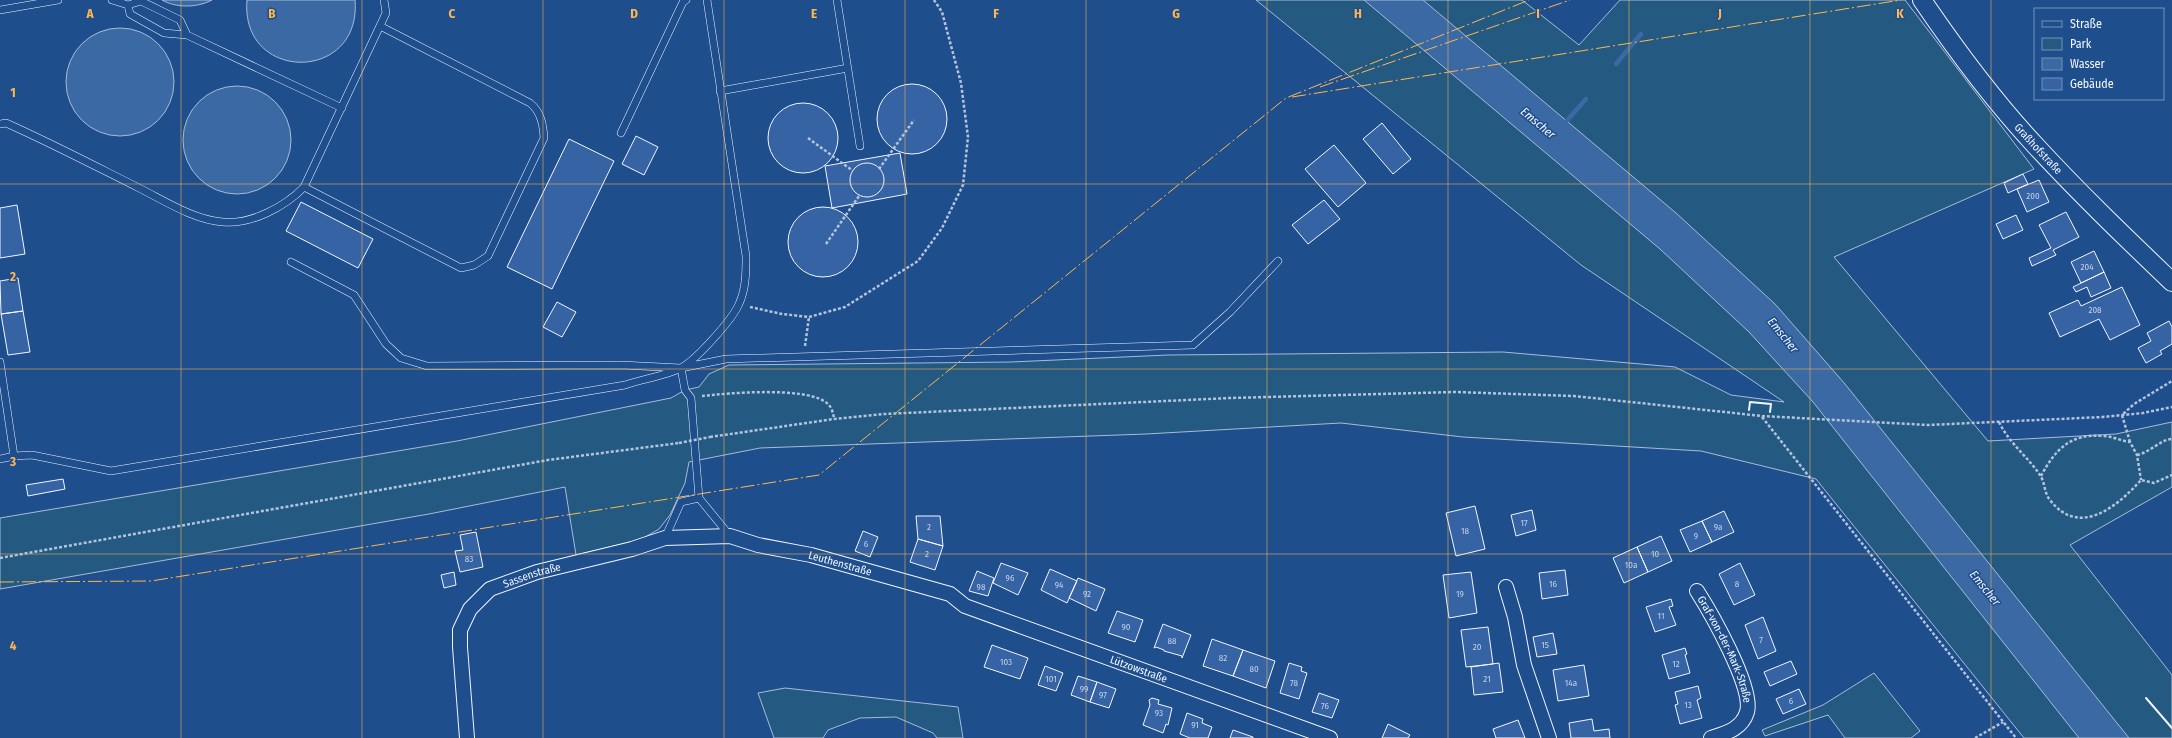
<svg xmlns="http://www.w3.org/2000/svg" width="2172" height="738" viewBox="0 0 2172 738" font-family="'Fira Sans Condensed',sans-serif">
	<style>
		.green { fill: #245a82; stroke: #a8bbd7 }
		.water { fill: #3b69a3; stroke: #a8bbd7 }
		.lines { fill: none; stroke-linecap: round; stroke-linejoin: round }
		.stream { stroke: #3b69a3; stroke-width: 4.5 }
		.building { fill: #3563a3; stroke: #f2f6ff }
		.service-casing { stroke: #f2f6ff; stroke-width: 8 }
		.minor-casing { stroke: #f2f6ff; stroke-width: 16 }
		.tertiary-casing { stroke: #f2f6ff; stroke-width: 20 }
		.path { stroke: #b3c4dc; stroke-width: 2.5; stroke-dasharray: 3 2; stroke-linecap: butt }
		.service { stroke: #1f4e8c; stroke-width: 7 }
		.minor { stroke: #1f4e8c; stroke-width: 14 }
		.tertiary { stroke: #1f4e8c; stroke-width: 18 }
		.path-bridge { stroke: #b3c4dc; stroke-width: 2.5; stroke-dasharray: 3 2; stroke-linecap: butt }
		.wall { stroke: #f2f6ff; stroke-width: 2 }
		.power { stroke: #ffb74d; stroke-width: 1; stroke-dasharray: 14 3 2 3; stroke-linecap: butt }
		.grid { fill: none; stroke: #ffb74d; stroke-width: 1; stroke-opacity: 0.55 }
		.labels { text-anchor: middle; stroke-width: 3; stroke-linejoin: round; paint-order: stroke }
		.number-label { font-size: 9px; fill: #c3d1e8 }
		.street-label { font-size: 11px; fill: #f2f6ff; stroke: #1f4e8c }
		.water-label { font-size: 12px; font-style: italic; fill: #f2f6ff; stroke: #1f4e8c }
		.grid-label { font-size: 13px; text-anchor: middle; font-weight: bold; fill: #ffb74d; stroke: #1f4e8c; stroke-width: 3; stroke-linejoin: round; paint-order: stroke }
	</style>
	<rect width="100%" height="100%" fill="#1f4e8c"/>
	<!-- green -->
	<path class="green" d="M1256,0H1522L1579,45L1620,0H1905L2034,169L1834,257L1988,441L2116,434L2172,422V487L2070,545L2172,675V738H2024L1816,479L1701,451L1463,437L1341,423L1146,434L760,448L689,462L685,483L670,515L659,529L640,540L576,555L565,487L429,514L0,589V518L457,441L671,398L685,390L699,387L709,374L729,365L1011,362L1168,355L1503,352L1675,367L1731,395L1784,402L1581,265Z
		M1874,673L1920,731L1911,738H1845L1828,715L1765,736L1762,730L1823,705Z
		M785,688L958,707L963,738H937L933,733L896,717L860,718L828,730L823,738H774L758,693Z"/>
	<!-- water -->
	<path class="water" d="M162,0H212C197,8 176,8 162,0Z
		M247,0H355C362,83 240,83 247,0Z
		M1364,0H1423L1676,213L1775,304L1845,384L2129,738H2079L1813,402L1749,332L1660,249Z
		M66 82a54 54 0 1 1 108 0a54 54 0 1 1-108 0Z
		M183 140a54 54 0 1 1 108 0a54 54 0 1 1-108 0Z"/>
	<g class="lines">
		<!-- stream -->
		<path class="stream" d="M1616,64L1641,34
			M1563,125L1586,99"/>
	</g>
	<!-- building -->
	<path class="building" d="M877 119a35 35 0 1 1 70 0a35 35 0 1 1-70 0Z
		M768 138a35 35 0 1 1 70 0a35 35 0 1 1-70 0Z
		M1382,123L1411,159L1393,174L1363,139Z
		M636,136L658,147L644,175L622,164Z
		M569,139L614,161L552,289L507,267Z
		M1334,145L1366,183L1338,207L1305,169Z
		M900,153L907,194L832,208L825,166Z
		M850 180a17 17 0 1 1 34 0a17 17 0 1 1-34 0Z
		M2023,174L2028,184L2008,193L2004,183Z
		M2039,180L2049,202L2027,212L2017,189Z
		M1324,200L1340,219L1308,244L1292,225Z
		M301,202L373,239L358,268L286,231Z
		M17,205L25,254L0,258V208Z
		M788 242a35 35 0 1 1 70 0a35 35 0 1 1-70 0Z
		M2066,212L2079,237L2053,250L2056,255L2032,266L2029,258L2051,248L2039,225Z
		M2016,215L2023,230L2003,239L1996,224Z
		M2094,251L2104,272L2081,283L2071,262Z
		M2104,272L2111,288L2091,297L2087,287L2076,292L2073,287Z
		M18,278L23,311L1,314L0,281Z
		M2122,287L2140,325L2110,340L2099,319L2060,337L2049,313L2078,300L2081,306Z
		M557,302L576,312L562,337L543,327Z
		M23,311L30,352L8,355L1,314Z
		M2169,321L2172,327V344L2160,351L2162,354L2146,363L2138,348L2151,341L2147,333Z
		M63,479L65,489L28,496L26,485Z
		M1475,506L1485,549L1456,556L1446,513Z
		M1532,510L1536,530L1516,536L1511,515Z
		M1724,511L1734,532L1712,542L1702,521Z
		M916,516H940L943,546L918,539Z
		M1702,521L1712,542L1690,552L1680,530Z
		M863,531L878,537L870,557L855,551Z
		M476,532L483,567L460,572L455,551L463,550L460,535Z
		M1661,536L1672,561L1648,572L1637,547Z
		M918,539L943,546L935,570L910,562Z
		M1637,547L1648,572L1624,583L1613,558Z
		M1001,563L1028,573L1018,595L993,583Z
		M1740,563L1755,595L1734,605L1719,574Z
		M1050,569L1077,581L1067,603L1041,590Z
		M1565,570L1568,595L1542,599L1539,573Z
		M977,571L994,578L988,596L969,591Z
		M454,572L456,585L444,588L441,575Z
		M1471,572L1477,613L1449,618L1443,575Z
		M1078,578L1105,589L1096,611L1069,598Z
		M1671,599L1673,606L1669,607L1676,625L1655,632L1646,607Z
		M1117,611L1143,620L1135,642L1108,633Z
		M1763,617L1776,651L1758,659L1745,625Z
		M1163,624L1191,635L1182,658V656L1164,651V650L1156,647L1154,648Z
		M1488,627L1493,664L1466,667L1461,630Z
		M1553,633L1557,654L1537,657L1533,637Z
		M1212,639L1243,650L1233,676L1203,666Z
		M992,645L1028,658L1020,679L984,667Z
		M1685,648L1687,654L1685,655L1690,673L1669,679L1662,655Z
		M1243,650L1275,661L1266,688L1233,676Z
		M1791,661L1797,674L1770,686L1764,672Z
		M1289,663L1302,667L1301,671L1307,673L1299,699L1280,693Z
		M1499,663L1503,692L1474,695L1471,667Z
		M1584,665L1589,696L1558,701L1553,670Z
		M1045,666L1063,673L1056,691L1038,685Z
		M1078,676L1097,682L1090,702L1071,695Z
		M1097,682L1116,689L1109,708L1090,702Z
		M1698,686L1701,698L1697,700L1702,718L1680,724L1675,705L1678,704L1675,692Z
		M1799,689L1806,704L1783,714L1776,699Z
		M1319,693L1339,700L1332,718L1312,712Z
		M1152,698L1159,700L1158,704L1172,708L1168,725L1166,724L1163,733L1143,725L1150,705L1149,700Z
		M1187,713L1203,719L1202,723L1212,727L1208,738H1190L1180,734Z
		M1592,719L1594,731L1609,729L1610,738H1571L1569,723Z
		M1518,720L1525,738H1496L1493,729Z
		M1388,724L1410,735L1408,738H1382Z
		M1233,730L1253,737V738H1230Z"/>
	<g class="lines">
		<!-- service casing -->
		<g class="service-casing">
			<path id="service" d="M112,0L128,5L130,14L164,33L187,35
				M837,0L860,146
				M128,5L141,1L180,20L187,35L342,108
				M0,10L58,0
				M720,91L848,68
				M0,124L6,123C51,143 95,166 139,188C165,201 194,220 223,222C251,225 286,206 304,187L386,13L384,0
				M621,133L683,2L686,0
				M304,187L461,268L474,265L488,256L544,138C543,124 541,112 530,103L380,26
				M291,262L354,295L386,344L401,358L427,366L621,365L681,368L726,359L1193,345L1230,312L1278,261
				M0,362L14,456L32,455L111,471L625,385C641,379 666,376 681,368C697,359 732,320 739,304C746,289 746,272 746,256L707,0
				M681,368L685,390L691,398L699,498
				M0,459L14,456
				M665,538L681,502L699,498L730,536"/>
		</g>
		<!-- minor casing -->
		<g class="minor-casing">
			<g id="minor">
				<path d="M1506,587L1515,617L1524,665L1549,738"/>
				<path id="s1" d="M1697,591C1711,613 1754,688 1747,712C1742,729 1726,733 1711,738"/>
				<path id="s2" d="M467,738L460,647V630L470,609L490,589L537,572L632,549L665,538L730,536L758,545L811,555L950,594L965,606L1330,738"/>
			</g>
		</g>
		<!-- tertiary casing -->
		<g class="tertiary-casing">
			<g id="tertiary">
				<path id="s3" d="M1922,0C1956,50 1993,100 2034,144C2078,192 2125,237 2172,282"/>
			</g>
		</g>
		<!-- path -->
		<path class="path" d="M808,138L853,171
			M879,169L914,120
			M826,244L859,196
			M750,307L782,314L809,317L845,307L918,261L942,228L963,185L968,137L961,83L942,12L934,0
			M805,346L809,317
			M702,396C729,393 801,387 824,401C831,405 833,411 834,419
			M1762,417L2016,738
			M1999,422C2009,443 2028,457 2040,475C2045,482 2044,493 2050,500C2079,538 2117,507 2141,480L2154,483L2172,475
			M710,437L834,419L884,414L1230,398L1455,392L1574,396L1762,416L1928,425L2103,417L2143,413L2172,407
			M2130,442L2122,415L2134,404L2172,381
			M2137,455C2151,452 2161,439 2172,439
			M2041,476C2055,450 2070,433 2103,436C2112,436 2121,441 2130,442L2137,455L2141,480
			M0,558L548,460L679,443
			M1975,738L2003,722"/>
		<!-- service -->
		<use href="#service" class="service"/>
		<!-- minor -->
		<use href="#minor" class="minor"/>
		<!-- tertiary -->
		<use href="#tertiary" class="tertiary"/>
		<!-- path-bridge -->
		<path class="path-bridge" d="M679,443L710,437"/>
		<!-- wall -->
		<path class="wall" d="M1749,410L1750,402L1771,404L1770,412
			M2146,698L2172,728"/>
		<!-- power -->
		<path class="power" d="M1320,87L1570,0
			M1292,97L1901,0
			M0,582L151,581L819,475L1286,98L1529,0"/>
	</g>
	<!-- grid -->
	<path class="grid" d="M181,0V738M362,0V738M543,0V738M724,0V738M905,0V738M1086,0V738M1267,0V738M1448,0V738M1629,0V738M1810,0V738M1991,0V738M0,184H2172M0,369H2172M0,554H2172"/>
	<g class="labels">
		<!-- number labels -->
		<g class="number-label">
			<text x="2033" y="199">200</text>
			<text x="2087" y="270">204</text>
			<text x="2095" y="313">208</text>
			<text x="1524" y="526">17</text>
			<text x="929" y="530">2</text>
			<text x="1718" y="530">9a</text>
			<text x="1465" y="534">18</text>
			<text x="1696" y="539">9</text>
			<text x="866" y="547">6</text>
			<text x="927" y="557">2</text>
			<text x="1655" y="557">10</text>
			<text x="469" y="562">83</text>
			<text x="1631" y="568">10a</text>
			<text x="1010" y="581">96</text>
			<text x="1553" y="587">16</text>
			<text x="1737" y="587">8</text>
			<text x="1059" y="588">94</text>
			<text x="981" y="590">98</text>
			<text x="1087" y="597">92</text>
			<text x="1460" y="597">19</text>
			<text x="1661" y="619">11</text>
			<text x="1126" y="630">90</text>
			<text x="1761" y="643">7</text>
			<text x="1172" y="644">88</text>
			<text x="1545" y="648">15</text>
			<text x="1477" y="650">20</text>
			<text x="1223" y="661">82</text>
			<text x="1006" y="665">103</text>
			<text x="1676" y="667">12</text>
			<text x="1254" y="672">80</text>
			<text x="1051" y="682">101</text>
			<text x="1487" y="682">21</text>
			<text x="1294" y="686">78</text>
			<text x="1571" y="686">14a</text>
			<text x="1084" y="692">99</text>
			<text x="1103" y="698">97</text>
			<text x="1791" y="704">6</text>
			<text x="1688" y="708">13</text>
			<text x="1325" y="709">76</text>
			<text x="1159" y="716">93</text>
			<text x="1195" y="728">91</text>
		</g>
		<!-- street labels -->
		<g class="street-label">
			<text dy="4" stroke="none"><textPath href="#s3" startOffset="189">Graßhofstraße</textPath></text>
			<text dy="4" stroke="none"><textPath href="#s2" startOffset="521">Leuthenstraße</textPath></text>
			<text dy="4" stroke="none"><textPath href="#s2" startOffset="204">Sassenstraße</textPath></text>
			<text dy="4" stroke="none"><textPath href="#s1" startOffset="65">Graf-von-der-Mark-Straße</textPath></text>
			<text dy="4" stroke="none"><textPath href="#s2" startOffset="839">Lützowstraße</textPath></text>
		</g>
		<!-- water labels -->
		<g class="water-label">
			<text transform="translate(1538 123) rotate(40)" y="4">Emscher</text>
			<text transform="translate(1783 335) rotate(51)" y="4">Emscher</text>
			<text transform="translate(1985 588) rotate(51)" y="4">Emscher</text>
		</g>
	</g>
	<g class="grid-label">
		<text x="90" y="18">A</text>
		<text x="272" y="18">B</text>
		<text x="452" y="18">C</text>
		<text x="634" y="18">D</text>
		<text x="814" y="18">E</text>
		<text x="996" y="18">F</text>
		<text x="1176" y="18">G</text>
		<text x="1358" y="18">H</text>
		<text x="1538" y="18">I</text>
		<text x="1720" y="18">J</text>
		<text x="1900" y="18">K</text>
		<text x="13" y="97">1</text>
		<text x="13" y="281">2</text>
		<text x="13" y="466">3</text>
		<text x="13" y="650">4</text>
	</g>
	<!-- legend -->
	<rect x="2034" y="8" width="130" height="92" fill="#1f4e8c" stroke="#7391ba"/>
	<rect x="2042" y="21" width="20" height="6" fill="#1f4e8c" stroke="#7391ba"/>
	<text x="2070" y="28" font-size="12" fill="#f2f6ff">Straße</text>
	<rect x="2042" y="38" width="20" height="12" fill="#245a82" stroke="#7391ba"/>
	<text x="2070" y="48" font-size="12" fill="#f2f6ff">Park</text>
	<rect x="2042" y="58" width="20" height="12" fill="#3b69a3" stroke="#7391ba"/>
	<text x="2070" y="68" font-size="12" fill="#f2f6ff">Wasser</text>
	<rect x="2042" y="78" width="20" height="12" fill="#3563a3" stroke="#7391ba"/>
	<text x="2070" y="88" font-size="12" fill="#f2f6ff">Gebäude</text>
</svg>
